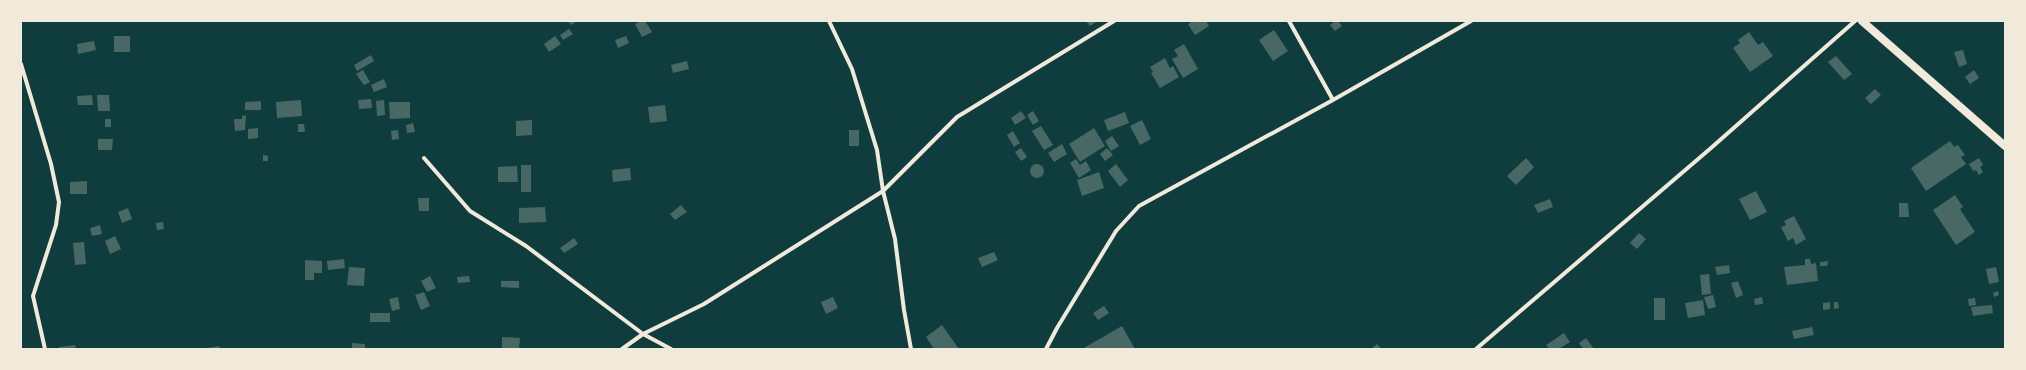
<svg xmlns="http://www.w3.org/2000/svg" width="2026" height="370" viewBox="0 0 2026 370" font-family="'Noto Sans',sans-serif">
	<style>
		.building { fill: #486865 }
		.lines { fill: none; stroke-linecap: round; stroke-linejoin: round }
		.minor { stroke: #f1e9da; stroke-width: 4 }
		.secondary { stroke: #f1e9da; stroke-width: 8 }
	</style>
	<rect width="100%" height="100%" fill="#0f3d3e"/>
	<!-- building -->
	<path class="building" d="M568,21H577L571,25Z
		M641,21H645L652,32L642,37L635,24Z
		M1086,21H1098L1090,26Z
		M1193,21H1206L1209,26L1195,35L1188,24Z
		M1335,21H1338L1342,26L1335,31L1330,25Z
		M569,29L573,34L563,40L560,35Z
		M1274,30L1288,51L1273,61L1259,40Z
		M1749,32L1758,45L1763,42L1773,56L1750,72L1733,48L1740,43L1738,40Z
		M114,36H130V52H114Z
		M555,36L561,44L549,52L544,44Z
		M626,36L629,43L618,48L615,40Z
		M94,41L96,50L78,54L77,44Z
		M1184,44L1198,69L1183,78L1172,59L1178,56L1174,50Z
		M1963,50L1967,64L1959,67L1954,52Z
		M371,55L374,61L357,71L354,65Z
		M1836,56L1852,74L1844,80L1828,62Z
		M1165,58L1170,68L1173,66L1179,77L1160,88L1151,73L1153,72L1150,67Z
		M687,61L689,69L673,73L671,65Z
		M363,70L370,82L364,85L356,74Z
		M1974,70L1979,78L1970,84L1965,77Z
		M384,79L387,87L374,92L371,85Z
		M1875,89L1881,95L1871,104L1865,98Z
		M92,95L93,105H78L77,96Z
		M97,95H109L110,111H98Z
		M371,99L372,108L359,109L358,100Z
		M301,100L302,116L277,118L276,102Z
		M384,100L385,115L377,116L376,101Z
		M261,101V110H245V102Z
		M389,102H410V118L390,119Z
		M665,105L667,121L650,123L648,107Z
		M1021,111L1026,118L1015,125L1011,118Z
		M1033,111L1039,121L1033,125L1027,115Z
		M1125,112L1129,123L1108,131L1104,120Z
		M246,115L245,130L235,131L234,119H242V116Z
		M105,119H111V127H105Z
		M532,120V135L516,136V121Z
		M1142,120L1151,139L1140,145L1130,126Z
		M413,123L415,132L407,133L406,125Z
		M298,124H304L305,132H298Z
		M1041,126L1053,145L1044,150L1032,131Z
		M258,128V138L248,139V129Z
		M1094,128L1105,146L1080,162L1069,144Z
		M398,130L399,139L392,140L391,131Z
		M849,130H859V146H849Z
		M1013,131L1020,143L1014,147L1007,135Z
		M1112,136L1119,146L1111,151L1105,141Z
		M98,139H113L112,150H98Z
		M1950,141L1954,147L1958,145L1965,155L1961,157L1966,164L1926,191L1911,168Z
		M1062,144L1067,154L1054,162L1048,153Z
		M1021,148L1027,157L1021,161L1015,152Z
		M1107,148L1113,155L1105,161L1100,154Z
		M263,155L268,156V161H263Z
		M1526,158L1534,167L1516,185L1507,176Z
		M1979,158L1983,165L1980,167L1983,172L1979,175L1976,170L1973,171L1969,164Z
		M1076,159L1080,165L1086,161L1091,170L1079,178L1070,163Z
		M1030 171a7 7 0 1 1 14 0a7 7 0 1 1-14 0Z
		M1116,164L1128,180L1120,187L1108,171Z
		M521,165H531V192H521Z
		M517,166L518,182H498V167Z
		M630,168L631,180L613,182L612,170Z
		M1099,172L1104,188L1082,196L1077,180Z
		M87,181V194H70V182Z
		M1756,191L1767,212L1750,220L1739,199Z
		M1955,195L1963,207L1960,209L1975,232L1956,245L1933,210Z
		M418,198H429V211H419Z
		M1550,199L1553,207L1538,213L1534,205Z
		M1899,203H1908L1909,217H1899Z
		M681,205L687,212L675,220L670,214Z
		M545,207L546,222L519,223V208Z
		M128,208L132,219L122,223L118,212Z
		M1794,216L1806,239L1796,245L1793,238L1788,241L1781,227L1786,225L1784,221Z
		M163,222L164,229L157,230L156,223Z
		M100,225L102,234L92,236L90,228Z
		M1639,233L1646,239L1637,249L1630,243Z
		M115,236L121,249L110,254L105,241Z
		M574,238L578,244L564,253L560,248Z
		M84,242L86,264L75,265L73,243Z
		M994,252L998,260L982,267L978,258Z
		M344,259L345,268L328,270L327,261Z
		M1805,259H1810L1811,264L1816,263L1818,281L1787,285L1784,267L1805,265Z
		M305,260L322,261V273H314V280H305Z
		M1828,261L1827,266H1820V262Z
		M1729,265L1730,273L1717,275L1715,267Z
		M349,267L365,268L364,286L347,285Z
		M1996,267L1999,282L1989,284L1986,269Z
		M1709,274L1711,294L1702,295L1700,275Z
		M430,276L436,288L427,292L421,281Z
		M469,276L470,282L458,283L457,277Z
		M501,281H519V288L501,287Z
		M1738,281L1743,295L1736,298L1731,283Z
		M1998,291L1999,295L1994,297L1993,293Z
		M424,292L430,306L421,310L415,295Z
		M1713,295L1716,307L1708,309L1704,297Z
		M398,297L400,309L392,311L389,299Z
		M833,297L838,308L826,314L821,302Z
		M1762,297L1763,304L1755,305L1754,299Z
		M1654,298H1665V320H1654Z
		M1975,298L1976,305L1969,306L1968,299Z
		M1703,300L1705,315L1688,318L1685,303Z
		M1830,302V309L1823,310V303Z
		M1834,302H1838L1839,308L1834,309Z
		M1992,305L1993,313L1973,316L1971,307Z
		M1104,306L1109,313L1098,320L1093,313Z
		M370,313H390V322H370Z
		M942,325L959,349H934L926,337Z
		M1122,326L1135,349H1082Z
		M1812,327L1814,335L1794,339L1792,331Z
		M1564,333L1570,342L1559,349H1549L1546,345Z
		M502,337L520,338L519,349H502Z
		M1586,338L1594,349H1583L1579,343Z
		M352,343L365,344V349H352Z
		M1377,344L1382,349H1371Z
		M75,345L76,349H59V347Z
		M219,346L220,349H207V348Z"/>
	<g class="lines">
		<!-- minor -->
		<path class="minor" d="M829,21L852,69L877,150L883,191L895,239L904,310L911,349
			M1289,21L1333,100
			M21,64L51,164L59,202L56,225L33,296L45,349
			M424,158L470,211L526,246L643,334L671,349
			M622,349L643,334L704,304L883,191L957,117L1114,21
			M1046,349L1057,328L1116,231L1139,206L1333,100L1471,21
			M1476,349L1711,148L1855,21"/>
		<!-- secondary -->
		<path class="secondary" d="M1862,21L2005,146"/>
	</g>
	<!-- border -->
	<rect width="2026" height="370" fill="none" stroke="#f1e9da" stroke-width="44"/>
</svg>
